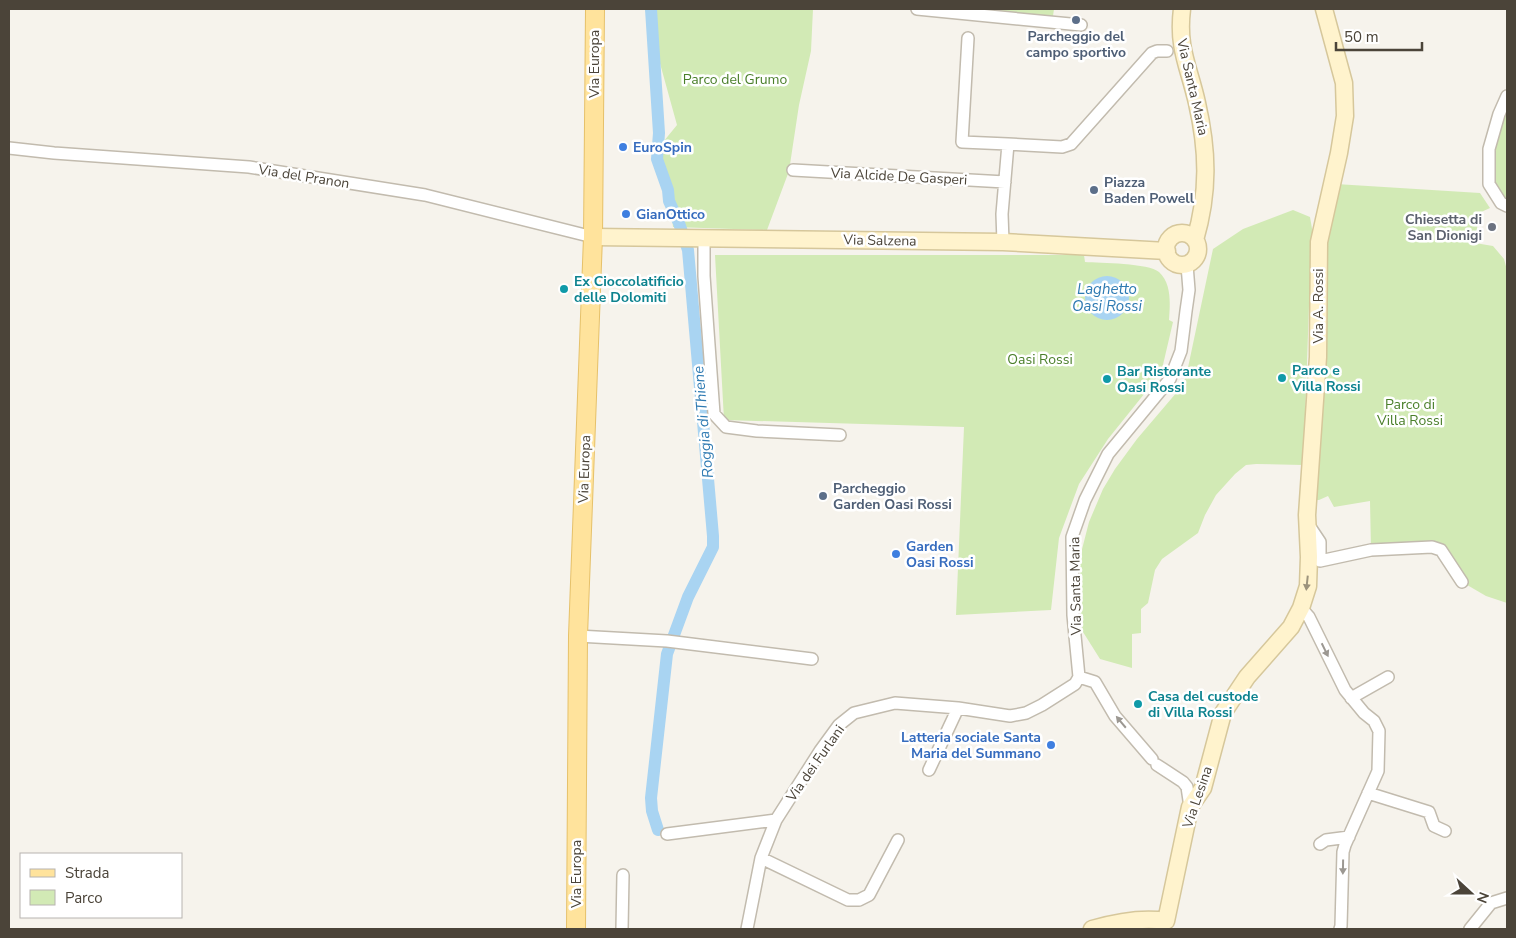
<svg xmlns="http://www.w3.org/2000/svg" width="1516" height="938" viewBox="0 0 1516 938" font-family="'Nunito Sans',sans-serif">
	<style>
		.green { fill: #d2eab5 }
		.water { fill: #a9d4f2 }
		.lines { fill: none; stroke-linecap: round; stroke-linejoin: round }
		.canal { stroke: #a9d4f2; stroke-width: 12 }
		.street-casing { stroke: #c2bbae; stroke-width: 14 }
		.secondary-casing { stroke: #d6c79b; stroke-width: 19 }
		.primary-casing { stroke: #e6c16a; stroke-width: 20 }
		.street { stroke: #fff; stroke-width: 11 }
		.secondary { stroke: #fff3cd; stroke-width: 16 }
		.primary { stroke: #ffe39c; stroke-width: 18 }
		.oneway { fill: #9c937c }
		.oneway2 { fill: #9c9892 }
		.service-dot { fill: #5c6f8a; stroke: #fff; stroke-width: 2 }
		.shop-dot { fill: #3f7fe0; stroke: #fff; stroke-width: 2 }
		.worship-dot { fill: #6b7280; stroke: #fff; stroke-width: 2 }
		.culture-dot { fill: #0f9aa8; stroke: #fff; stroke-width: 2 }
		.labels { text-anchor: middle; stroke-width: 5; stroke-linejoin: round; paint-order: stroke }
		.service-label { font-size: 14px; font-weight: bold; fill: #4e5e75; stroke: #fff; text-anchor: start }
		.street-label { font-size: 14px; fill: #4b4439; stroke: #fff }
		.park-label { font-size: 14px; fill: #4a7f2a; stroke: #fff }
		.shop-label { font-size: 14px; font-weight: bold; fill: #366cbe; stroke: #fff; text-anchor: start }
		.worship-label { font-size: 14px; font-weight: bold; fill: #5b616d; stroke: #fff; text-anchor: end }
		.culture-label { font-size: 14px; font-weight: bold; fill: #0d838f; stroke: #fff; text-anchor: start }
		.water-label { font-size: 15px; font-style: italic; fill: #2e7ab2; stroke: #fff }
	</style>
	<rect width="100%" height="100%" fill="#f6f3ec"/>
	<!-- green -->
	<path class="green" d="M645,9H813L811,51L799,105L789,171L767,230L673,227L669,186L659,147L677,125Z
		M972,9H1054L1053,16Z
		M1507,98V200L1499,198L1492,180L1491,151Z
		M1336,184L1480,193L1490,208L1479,213L1475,243L1493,246L1504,259L1507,270V603L1486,596L1462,582L1441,550H1371L1370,501L1334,507L1328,496L1319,500H1310L1319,242Z
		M1293,210L1310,217L1315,246L1309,305L1304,450L1303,465L1256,464L1246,465L1235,474L1216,495L1205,515L1198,533L1162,559L1155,570L1148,603L1141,609V633L1132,634V668L1100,659L1083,632L1080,615L1079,561L1089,522L1103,489L1115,469L1137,439L1177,392L1186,377L1213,249L1243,229Z
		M715,255H1084L1085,262C1100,263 1149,263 1159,272C1172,284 1170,304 1169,320L1173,322L1162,369L1153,383L1108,439L1079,484L1059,538L1051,610L956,615L964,427L724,420Z"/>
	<!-- water -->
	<path class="water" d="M1085 298a22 22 0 1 1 44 0a22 22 0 1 1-44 0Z"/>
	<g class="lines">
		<!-- canal -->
		<path class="canal" d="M651,9L659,133L657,159L668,190L669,201L679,223L688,250L713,536V547L688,597L667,654L651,798L652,811L658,830"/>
		<!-- street casing -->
		<g class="street-casing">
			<path id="street" d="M917,9L1081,25
				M968,38L962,142L1008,144L1002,214L1003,242
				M1507,96L1499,114L1489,149V184L1501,203L1507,206
				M1008,144L1062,147L1071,144L1152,53L1157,51H1167
				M9,148L54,153L249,167L425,195L593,237
				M793,170L1005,182
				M704,238V276L714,414L726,427L757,431L840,435
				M1308,524L1320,542V561L1371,550L1432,547L1441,550L1462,582
				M1301,608L1309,617L1345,690L1364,713L1374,721L1379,731L1378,771L1345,845L1343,852L1341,926L1340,929
				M578,636L667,641L812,659
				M1079,677L1073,615L1072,537L1085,500L1108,454L1170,379L1181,351L1186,311L1189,290L1187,265
				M1079,677L1095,682L1115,716L1152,759
				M1351,698L1388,677
				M1157,765L1183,782L1187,787L1190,807
				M929,770L958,708
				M1368,793L1429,812L1434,826L1445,831
				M667,834L776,820
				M1320,844L1326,840L1349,837
				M761,858L848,900H859L869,895L898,840
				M622,929L623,875
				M747,929L761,858L776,820L820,751L839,725L854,713L895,703L958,708L1010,716L1026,713L1042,705L1075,684L1079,677
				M1470,929L1491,903L1507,898"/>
		</g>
		<!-- secondary casing -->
		<g class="secondary-casing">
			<path id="secondary" d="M1182,9C1177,48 1189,67 1197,103C1208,151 1209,192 1195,240
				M1166 249a16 16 0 1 1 32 0a16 16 0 1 1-32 0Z
				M593,237L1003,242L1167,251
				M1092,929C1116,922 1142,917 1166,921L1190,807L1203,788L1223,713L1247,677L1291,627L1301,608L1308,586L1309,557L1307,515L1318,357L1319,242L1339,153L1345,116L1344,83L1324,9"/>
		</g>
		<!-- primary casing -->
		<g class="primary-casing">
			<path id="primary" d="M576,929L578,636L593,237L595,9"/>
		</g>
		<!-- street -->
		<use href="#street" class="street"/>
		<!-- secondary -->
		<use href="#secondary" class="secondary"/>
		<!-- primary -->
		<use href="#primary" class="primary"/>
	</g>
	<!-- one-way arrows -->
	<defs><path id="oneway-solid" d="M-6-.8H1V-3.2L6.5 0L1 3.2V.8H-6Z" transform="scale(1.25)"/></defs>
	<use class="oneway" href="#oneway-solid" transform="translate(1307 583) rotate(96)"/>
	<g class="oneway2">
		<use href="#oneway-solid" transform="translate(1325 650) rotate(64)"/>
		<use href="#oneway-solid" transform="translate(1121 722) rotate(-130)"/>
		<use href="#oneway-solid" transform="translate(1343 867) rotate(91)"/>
	</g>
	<!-- markers -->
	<g class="service-dot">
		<circle cx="1076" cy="20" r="5"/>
		<circle cx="1094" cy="190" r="5"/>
		<circle cx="823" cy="496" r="5"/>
	</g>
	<g class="shop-dot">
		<circle cx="623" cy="147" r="5"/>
		<circle cx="626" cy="214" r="5"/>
		<circle cx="896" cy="554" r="5"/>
		<circle cx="1051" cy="745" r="5"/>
	</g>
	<circle class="worship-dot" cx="1492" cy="227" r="5"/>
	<g class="culture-dot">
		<circle cx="564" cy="289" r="5"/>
		<circle cx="1282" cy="378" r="5"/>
		<circle cx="1107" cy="379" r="5"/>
		<circle cx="1138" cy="704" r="5"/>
	</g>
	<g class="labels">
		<!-- service labels -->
		<g class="service-label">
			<text x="1076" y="41" text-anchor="middle">Parcheggio del<tspan x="1076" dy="16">campo sportivo</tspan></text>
			<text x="1104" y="187">Piazza<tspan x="1104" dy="16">Baden Powell</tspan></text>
			<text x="833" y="493">Parcheggio<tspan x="833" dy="16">Garden Oasi Rossi</tspan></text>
		</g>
		<!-- street labels -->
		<g class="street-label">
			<text transform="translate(594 64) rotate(-90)" y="5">Via Europa</text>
			<text transform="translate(1193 87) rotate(77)" y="5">Via Santa Maria</text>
			<text transform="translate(304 176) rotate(9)" y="5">Via del Pranon</text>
			<text transform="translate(899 176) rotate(3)" y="5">Via Alcide De Gasperi</text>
			<text transform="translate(880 240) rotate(1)" y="5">Via Salzena</text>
			<text transform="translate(1318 306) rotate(-90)" y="5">Via A. Rossi</text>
			<text transform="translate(584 469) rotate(-88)" y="5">Via Europa</text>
			<text transform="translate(1075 586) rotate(-91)" y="5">Via Santa Maria</text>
			<text transform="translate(815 763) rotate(-55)" y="5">Via dei Furlani</text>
			<text transform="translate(1197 797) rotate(-71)" y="5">Via Lesina</text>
			<text transform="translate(576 874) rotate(-90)" y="5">Via Europa</text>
		</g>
		<!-- park labels -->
		<g class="park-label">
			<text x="735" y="84">Parco del Grumo</text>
			<text x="1040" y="364">Oasi Rossi</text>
			<text x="1410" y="409">Parco di<tspan x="1410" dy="16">Villa Rossi</tspan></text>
		</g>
		<!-- shop labels -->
		<g class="shop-label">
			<text x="633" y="152">EuroSpin</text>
			<text x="636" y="219">GianOttico</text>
			<text x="906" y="551">Garden<tspan x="906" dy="16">Oasi Rossi</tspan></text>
			<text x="1041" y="742" text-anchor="end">Latteria sociale Santa<tspan x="1041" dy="16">Maria del Summano</tspan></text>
		</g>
		<!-- worship labels -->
		<g class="worship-label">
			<text x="1482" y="224">Chiesetta di<tspan x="1482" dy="16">San Dionigi</tspan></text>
		</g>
		<!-- culture labels -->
		<g class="culture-label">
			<text x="574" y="286">Ex Cioccolatificio<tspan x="574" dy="16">delle Dolomiti</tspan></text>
			<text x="1292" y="375">Parco e<tspan x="1292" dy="16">Villa Rossi</tspan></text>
			<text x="1117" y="376">Bar Ristorante<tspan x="1117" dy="16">Oasi Rossi</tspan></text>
			<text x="1148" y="701">Casa del custode<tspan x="1148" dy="16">di Villa Rossi</tspan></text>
		</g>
		<!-- water labels -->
		<g class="water-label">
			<text x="1107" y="294">Laghetto<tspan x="1107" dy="17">Oasi Rossi</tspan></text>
			<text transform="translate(703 422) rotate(-95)" y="5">Roggia di Thiene</text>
		</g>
	</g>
	<!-- border -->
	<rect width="1516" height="938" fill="none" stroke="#4b4439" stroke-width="20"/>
	<!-- legend -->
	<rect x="20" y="853" width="162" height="65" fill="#ffffff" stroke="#b7b4b0"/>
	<rect x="30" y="869" width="25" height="8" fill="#ffe39c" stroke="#b7b4b0"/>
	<text x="65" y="878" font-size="15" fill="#4b4439">Strada</text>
	<rect x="30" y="890" width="25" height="15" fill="#d2eab5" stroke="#b7b4b0"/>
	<text x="65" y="903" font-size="15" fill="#4b4439">Parco</text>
	<!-- north arrow -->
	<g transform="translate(1471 893) rotate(111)" stroke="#ffffff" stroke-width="4" paint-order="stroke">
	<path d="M0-4L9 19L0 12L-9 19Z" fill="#4b4439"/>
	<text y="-8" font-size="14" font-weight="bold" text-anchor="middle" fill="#4b4439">N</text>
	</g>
	<!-- scale -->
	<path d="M1336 42v8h86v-8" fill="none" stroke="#4b4439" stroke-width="2.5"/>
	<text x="1344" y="42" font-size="15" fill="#4b4439" stroke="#ffffff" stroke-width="4" paint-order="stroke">50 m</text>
</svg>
